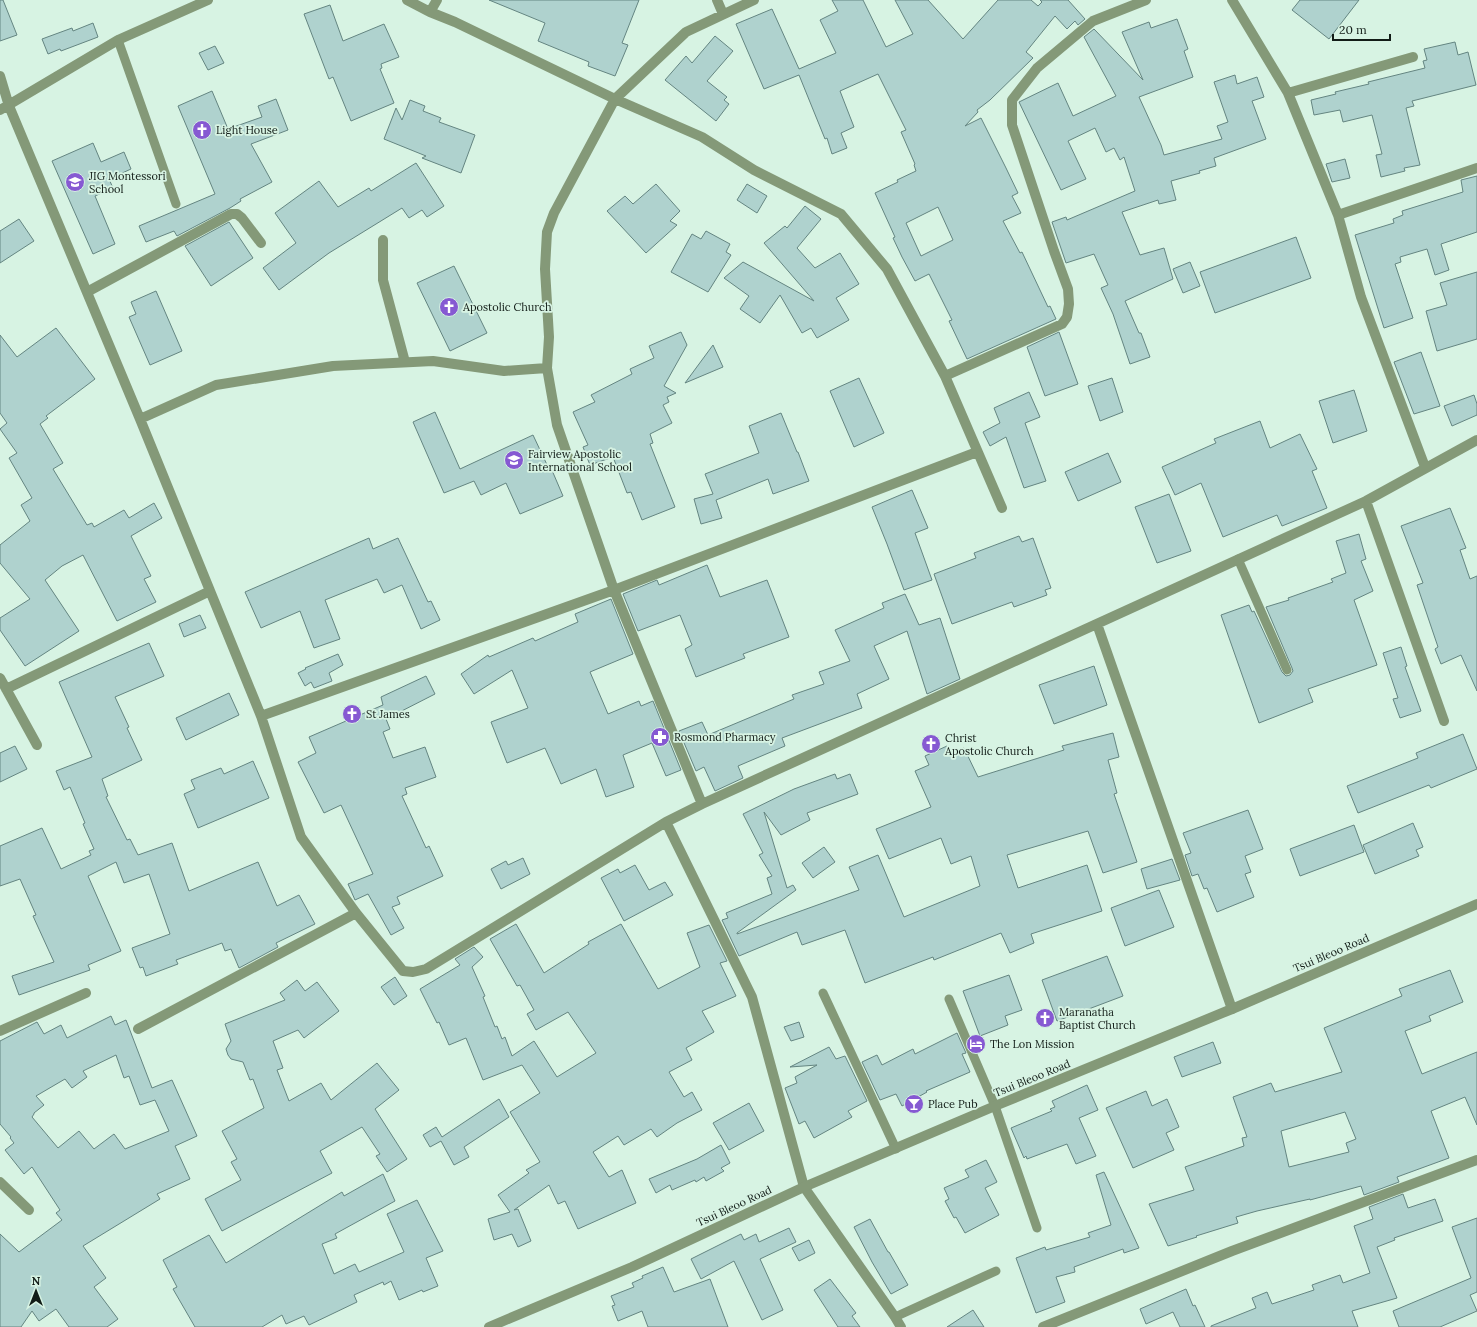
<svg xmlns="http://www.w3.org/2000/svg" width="1477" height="1327" viewBox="0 0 1477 1327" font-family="Lora,serif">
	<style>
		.building { fill: #afd2ce; stroke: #648581; fill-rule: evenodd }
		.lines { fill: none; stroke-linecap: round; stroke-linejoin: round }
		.service { stroke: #849978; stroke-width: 9 }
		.minor { stroke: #849978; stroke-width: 10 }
		.tertiary { stroke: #849978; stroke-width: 10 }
		.labels { text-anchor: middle; stroke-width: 3.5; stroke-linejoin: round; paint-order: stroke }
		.poi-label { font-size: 11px; fill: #121c17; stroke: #d7f3e3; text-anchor: start }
		.street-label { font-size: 11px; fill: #121c17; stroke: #d7f3e3 }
	</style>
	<rect width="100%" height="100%" fill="#d7f3e3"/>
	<!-- building -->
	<path class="building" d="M0,0H3L17,35L0,41Z
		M489,0H639L622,43L628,45L615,76L588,66L589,62L538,41L545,23Z
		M832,0H863L886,47L913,34L895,0H928L963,39L998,0H1031L1038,6L1042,2L1040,0H1068L1085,19L1078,25L1075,21L1067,29L1055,16L1026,52L1033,58L990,100L977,110L978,112L965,126L981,118L1006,168L1018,193L1012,196L1021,213L1003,221L1020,253L1022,252L1048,307L1050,306L1056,319L967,359L949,321L952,320L929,274L915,281L902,257L893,238L895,237L875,193L898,182L897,180L916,171L914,165L915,164L901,132L906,130L878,74L840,91L854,127L841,133L847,148L832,154L827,138L825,139L799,75L764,89L736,24L772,9L799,69L836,53L820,20L838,11ZM938,207L953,240L921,256L906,223Z
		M1300,0H1359L1329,39L1292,10Z
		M330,5L343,41L384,24L399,57L381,64L382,68L380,69L394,103L351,121L333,77L329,79L304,14Z
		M1177,19L1188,49L1184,51L1193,77L1139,97L1161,145L1164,155L1222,139L1217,126L1228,122L1214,82L1235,75L1237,84L1257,77L1264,97L1252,101L1266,139L1214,158L1216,166L1199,171L1200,173L1171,181L1176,200L1159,204L1158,200L1122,212L1140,255L1164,248L1173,279L1125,301L1139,333H1141L1150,357L1130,364L1113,314L1101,288L1108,285L1094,254L1066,263L1052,222L1066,217L1067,220L1135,191L1124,157L1120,160L1114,148L1106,152L1095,128L1068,141L1086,179L1061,190L1019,102L1058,83L1073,116L1116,96L1084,37L1094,29L1143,80L1122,32L1149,22L1151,28Z
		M93,23L98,37L61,51L60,49L48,54L42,39L72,28L73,31Z
		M715,36L733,51L707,81L727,97L724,100L729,104L716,121L665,80L686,56L692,63Z
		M1455,42L1458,55L1468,52L1476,85L1412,101L1414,106L1406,108L1420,165L1404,168L1405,171L1381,177L1376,155L1382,154L1372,115L1343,122L1340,110L1314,115L1311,100L1336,94L1335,92L1369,84L1368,82L1425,68L1423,61L1427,60L1424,49Z
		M215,46L224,63L208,70L199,53Z
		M212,91L228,129L262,117L258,106L276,99L288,130L251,144L272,182L240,199L241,201L230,208L177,236L174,231L146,242L139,226L215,194L178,106Z
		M410,100L425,106L423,111L441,118L439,122L475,135L461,173L422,158L426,156L384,139L396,108L402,120Z
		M93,143L101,162L124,152L131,169L109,179L113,188L95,196L115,244L93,254L52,161Z
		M1345,159L1350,178L1332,182L1326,164Z
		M416,163L444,206L427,217L422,210L409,218L402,208L329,253L279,290L263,268L296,243L275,213L319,181L338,207L369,188L371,191Z
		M1477,176V232L1441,244L1449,270L1435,275L1427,249L1400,257L1401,262L1395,264L1413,318L1384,328L1355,235L1394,223L1393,219L1403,215L1402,211L1463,192L1461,180Z
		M656,184L680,211L670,221L677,225L646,253L607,211L625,196L633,204Z
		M747,184L767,196L757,213L737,200Z
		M805,206L821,219L797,248L815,268L840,253L859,284L836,298L849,320L817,338L811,328L802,333L780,295L760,323L740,309L749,296L724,278L743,262L814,301L764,243L785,226L787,228Z
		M19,219L34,241L0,263V231Z
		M229,222L253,258L211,286L185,246Z
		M706,231L730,244L726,252L731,255L708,292L671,272L692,234L701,239Z
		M1296,237L1311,278L1215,313L1200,272Z
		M1190,262L1200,286L1183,293L1173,269Z
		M454,266L487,333L450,351L417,283Z
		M1477,272V339L1437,351L1426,311L1447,305L1440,283Z
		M156,291L182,351L150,365L129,317L136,314L131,302Z
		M56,328L95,379L46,416L48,418L40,424L63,463L53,469L87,525L92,523L94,527L124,510L129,518L154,503L162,518L131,536L151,576L144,579L156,602L117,621L83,555L62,566L45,580L79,631L25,666L0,630V618L30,599L0,563V545L30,521L21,505L32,498L9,458L17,453L0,429L7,423L0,413V335L17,357Z
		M681,332L687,345L664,386L676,393L667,397L669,402L663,405L672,423L650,434L653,443L650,444L675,507L642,520L631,492L627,493L613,457L590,465L583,447L588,445L573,412L595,402L591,395L632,374L630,369L654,358L649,346Z
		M1059,332L1078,384L1045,396L1027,347Z
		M713,345L723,367L685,383Z
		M1421,352L1440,406L1414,414L1394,362Z
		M859,378L884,433L854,447L830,391Z
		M1112,378L1123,412L1100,421L1088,386Z
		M1354,390L1367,431L1333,443L1319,401Z
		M1029,392L1040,417L1025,423L1046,481L1024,488L1006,437L990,446L983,432L1000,423L994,408Z
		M1474,395L1477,404V415L1452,426L1444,406Z
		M435,412L460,469L533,435L549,469L551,468L563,496L520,514L506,483L481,495L474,481L444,493L413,422Z
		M781,413L797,452H798L809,481L773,494L768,479L716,500L722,518L701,524L694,499L713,494L705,474L759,453L749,426Z
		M1260,421L1270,448L1300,434L1317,469L1312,471L1327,508L1282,526L1277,515L1223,537L1201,483L1175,495L1162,467L1216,443L1214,439Z
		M1108,453L1121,482L1078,501L1065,472Z
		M912,490L928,528L915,533L932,580L904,590L887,544L872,507Z
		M1169,494L1191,551L1157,563L1135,507Z
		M1450,508L1466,548L1460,550L1470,579L1477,576V691L1461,655L1441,664L1435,649L1438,647L1417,585L1423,583L1401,526Z
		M1359,534L1366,559L1361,561L1373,591L1354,600L1377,665L1308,689L1313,702L1259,723L1221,615L1249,605L1252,612L1254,611L1282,672L1286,676L1290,675L1293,671L1292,668L1266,607L1289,600L1288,598L1333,582L1331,579L1346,573L1336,541Z
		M1019,536L1022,542L1033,538L1051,588L1045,590L1047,595L1014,607L1012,602L952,624L934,574L976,558L974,553Z
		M369,538L373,549L398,538L428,602L431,601L440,620L421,629L402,585L384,593L377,579L325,600L340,639L314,648L300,611L261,628L245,592Z
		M707,565L720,597L767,580L789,637L743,654L745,658L696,677L685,649L692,645L680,615L638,631L623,594L657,580L659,585Z
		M905,594L919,625L940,618L960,679L927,694L907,631L874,646L889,679L857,694L862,708L782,738L785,746L738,766L743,778L715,791L704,767L696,771L679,731L702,722L708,735L794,699L792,695L824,684L819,672L850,661L835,630L884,608L882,603Z
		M611,599L633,654L590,672L608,714L639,701L641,706L653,701L681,770L666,776L652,743L623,755L634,787L606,797L596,769L561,784L545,748L507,763L491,722L528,708L512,670L474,694L461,674L488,655L489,657L533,638L535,641L578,622L575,614Z
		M200,615L206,628L184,637L179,624Z
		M149,643L164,676L115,697L129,727L127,728L142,760L102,779L108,796L106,797L127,840L130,839L138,855L172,843L189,891L258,862L277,906L299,895L315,924L276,943L278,947L239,968L231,949L225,951L222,943L176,960L178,964L146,976L143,967L140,968L132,948L170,934L149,874L124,883L116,862L88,876L121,951L88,965L90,970L19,995L12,976L54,962L33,916L36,915L20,879L0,886V846L42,828L61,869L91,855L89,851L94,849L83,824L85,823L70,787L64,790L56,771L92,757L59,682Z
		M1401,647L1407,666L1405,667L1421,711L1400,718L1393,699L1398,698L1383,653Z
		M338,654L343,665L329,673L332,681L314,688L311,682L305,686L298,673L306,669L305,668Z
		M1094,666L1107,705L1054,724L1039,685Z
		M426,676L435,694L386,719L390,729L383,732L393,758L425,747L436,777L405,788L407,794L402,796L426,848L429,846L443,876L397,897L400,904L392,907L404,928L391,935L368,894L355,900L348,884L373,874L341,805L324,813L298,762L316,753L309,737L383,705L381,697Z
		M229,693L239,715L186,740L176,718Z
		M1113,733L1119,757L1108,760L1117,793L1114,794L1137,862L1103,873L1088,831L1007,855L1018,888L1087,865L1102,911L1031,934L1034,943L1010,953L1001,933L934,960L933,957L865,983L845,930L802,945L797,932L739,956L722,920L728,918L726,913L772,894L767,878L772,876L759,855L763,853L743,814L794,789L835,774L837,779L850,774L858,794L807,813L810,820L781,835L764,812L787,888L793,885L796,890L737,933V934L859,890L849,867L878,855L904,917L980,886L971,856L951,864L941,838L889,859L876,829L931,807L915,771L929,765L925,756L947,746L951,754L964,748L978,777L1064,750L1062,746Z
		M1463,734L1477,769L1431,788L1429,785L1358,813L1347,786L1418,758L1416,753Z
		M15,746L27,769L0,782V753Z
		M253,761L269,798L198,828L184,794L195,789L191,780L221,768L224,774Z
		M1248,810L1263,849L1245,856L1251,872L1245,874L1254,897L1217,912L1207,888L1204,889L1198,874L1192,876L1185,855L1191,853L1183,833Z
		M1413,823L1423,847L1416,850L1419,856L1375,874L1363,845Z
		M1354,825L1364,852L1300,876L1290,849Z
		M824,847L835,862L813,878L802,863Z
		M523,858L530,874L501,889L491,869L506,861L508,865Z
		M1172,859L1180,880L1147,889L1141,869Z
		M635,865L649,890L665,882L673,895L624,921L601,878L618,869L620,873Z
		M1159,890L1174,927L1125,946L1111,908Z
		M516,924L544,973L589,944L588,942L621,924L658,989L700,967L687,933L709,925L727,961L720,963L736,996L702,1011L714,1032L686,1048L692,1060L669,1072L684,1097L692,1092L702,1110L677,1123L657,1137L651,1129L624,1145L618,1136L593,1152L609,1177L622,1170L636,1203L578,1229L565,1201L558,1204L549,1185L514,1210L518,1209L531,1241L518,1247L512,1234L494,1240L488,1219L510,1212L498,1195L529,1173L526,1170L540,1162L510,1112L540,1093L522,1065L483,1080L466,1038L449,1045L439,1022L437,1023L420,989L460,965L455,959L474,947L483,957L472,967L485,996L483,997L495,1027L497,1026L502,1039L505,1037L512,1056L534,1041L557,1077L596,1053L568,1012L536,1030L527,1014L534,1010L520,985L517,986L490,939Z
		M1107,956L1123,996L1057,1021L1042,980Z
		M1450,970L1463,1002L1429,1016L1431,1021L1405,1031L1422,1074L1477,1052V1125L1465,1097L1431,1111L1449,1158L1397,1177L1399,1182L1364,1195L1361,1186L1310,1200V1199L1257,1211L1236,1217L1238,1223L1196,1236L1197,1237L1168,1246L1149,1204L1194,1190L1185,1167L1244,1146L1242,1138L1247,1137L1233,1097L1271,1083L1275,1092L1342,1072L1324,1028L1402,996L1399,989ZM1345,1112L1356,1139L1346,1143L1349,1152L1289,1167L1281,1131Z
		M1009,975L1022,1010L1005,1016L1008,1025L980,1036L963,991Z
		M395,977L407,996L394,1005L381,987Z
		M297,980L305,991L317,982L339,1011L304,1038L298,1030L273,1041L283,1068L277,1070L289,1101L321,1083L331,1100L377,1063L399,1090L375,1109L407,1159L387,1172L376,1156L380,1154L362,1127L320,1151L332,1173L222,1231L205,1199L241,1180L231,1162L237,1159L222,1131L264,1108L253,1079L250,1080L243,1062L231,1059L228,1055L226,1049L231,1041L225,1024L285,1000L280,993Z
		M111,1016L115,1025L126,1020L152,1088L172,1080L197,1136L175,1146L190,1179L157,1194L160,1199L83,1246L106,1278L94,1287L118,1319L107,1327H69L56,1309L39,1321L32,1311L21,1327H0V1234L19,1252L62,1220L56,1213L60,1210L32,1167L24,1174L5,1150L14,1143L10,1138L11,1137L0,1124V1041L37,1022L44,1034L61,1025L67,1038ZM116,1055L124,1078L129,1076L140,1105L155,1100L169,1131L125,1149L114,1134L94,1149L79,1131L58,1148L32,1117L34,1114V1113L44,1105L36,1096L65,1079L72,1088L87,1077L83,1071Z
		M799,1022L804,1037L791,1041L784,1027Z
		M957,1033L966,1053L962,1054L970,1072L926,1091L927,1092L902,1106L896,1094L880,1100L862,1062L877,1055L882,1065L913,1049L915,1054Z
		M1213,1042L1221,1063L1182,1077L1174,1057Z
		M829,1047L836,1059L845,1056L867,1101L848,1111L852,1117L814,1138L805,1121L799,1124L785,1088L797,1083L795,1077L817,1065L790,1067Z
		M1087,1085L1098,1110L1079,1118L1096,1156L1076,1164L1067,1144L1027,1159L1026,1156L1024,1158L1011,1128L1052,1111L1050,1109L1055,1107L1052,1101Z
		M1146,1091L1152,1106L1167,1099L1179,1127L1166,1133L1174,1150L1133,1168L1106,1108Z
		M499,1099L509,1117L464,1147L469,1157L454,1165L441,1141L430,1147L423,1135L436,1127L442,1137Z
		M749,1103L764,1131L729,1150L713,1123Z
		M721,1145L730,1163L721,1168L724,1171L706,1181L704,1177L696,1182L695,1180L672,1190L670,1185L656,1193L649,1179L697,1159Z
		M986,1160L997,1182L985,1188L999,1215L965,1233L956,1217L954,1218L945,1201L949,1199L944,1188L969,1177L965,1170Z
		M1104,1172L1139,1248L1124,1253L1123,1249L1074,1267L1075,1272L1056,1277L1065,1302L1036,1313L1016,1258L1045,1247L1046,1250L1090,1237L1088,1233L1111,1225L1096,1175Z
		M383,1174L395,1201L335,1234L337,1238L322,1244L334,1274L355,1264L359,1272L404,1252L387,1214L417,1200L443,1251L426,1258L438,1286L423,1292L422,1290L399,1300L391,1281L384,1285L383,1282L354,1295L357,1302L309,1325L304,1316L286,1324L282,1315L262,1327H195L173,1289L177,1287L163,1260L209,1235L226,1263L342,1192L344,1196Z
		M1403,1194L1408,1208L1435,1199L1443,1221L1394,1238L1395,1240L1377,1247L1397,1298L1352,1311L1358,1327H1211V1326L1256,1308L1252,1298L1267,1292L1272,1304L1314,1290L1312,1285L1340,1275L1343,1283L1370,1273L1354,1226L1373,1219L1369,1207Z
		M1477,1218V1292L1470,1295L1477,1311L1440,1327H1399L1393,1311L1471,1278L1452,1227Z
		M870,1219L888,1252H889L908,1285L891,1294L872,1262L854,1227Z
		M789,1228L796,1242L760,1259L783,1310L762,1320L734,1261L701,1279L691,1259L741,1234L744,1240L756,1234L759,1242Z
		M809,1240L815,1253L799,1261L792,1248Z
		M663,1267L674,1292L710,1279L728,1327H648L642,1311L618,1321L612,1306L615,1305L611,1296L634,1287L632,1283L643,1278L642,1276Z
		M830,1279L856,1313L852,1316L860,1327H838L814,1290Z
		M1186,1289L1193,1306L1195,1305L1205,1327H1180L1173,1312L1146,1324L1140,1309Z
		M973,1310L984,1327H947Z"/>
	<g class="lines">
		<!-- service -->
		<path class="service" d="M118,40L176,204
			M1238,559L1287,670
			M823,993L896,1149
			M949,999L995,1106L1037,1228
			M895,1317L996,1271"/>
		<!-- minor -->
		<path class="minor" d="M407,0L430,12L455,22L615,99L702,137L754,170L841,214L887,269L945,376L1002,508
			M717,0L723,14
			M1232,0L1288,93L1338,215L1361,297L1425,467
			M430,12L437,0
			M0,76L9,106L140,419L261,716L301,837L356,913L403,971L413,972L426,969L666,822L702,804L1366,501L1477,440
			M1288,93L1413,57
			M0,110L118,40L208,0
			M1338,215L1477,168
			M383,240V280L405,362
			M87,292L231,214H237L242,218L261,243
			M945,376L1062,324L1067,317L1069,304L1068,289L1054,251L1012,125V100L1037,68L1093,21L1146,0
			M140,419L216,385L333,366L433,361L504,371L547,368
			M1366,501L1444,721
			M1097,624L1232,1009
			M0,678L37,745
			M6,689L210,591
			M261,716L614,590L977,452
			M702,804L614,590L557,425L547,368L549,337L545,269L547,232L554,213L615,99L686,32L754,0
			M666,822L752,997L804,1187L895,1317L901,1327
			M138,1029L356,913
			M0,1031L86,993
			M0,1182L29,1210
			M1043,1327L1232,1251L1477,1160"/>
		<!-- tertiary -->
		<path class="tertiary" d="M489,1327L632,1267L804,1187L995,1106L1232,1009L1477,904"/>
	</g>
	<!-- icons -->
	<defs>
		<g id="church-disc" transform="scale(1)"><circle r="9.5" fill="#8659d2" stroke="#d7f3e3"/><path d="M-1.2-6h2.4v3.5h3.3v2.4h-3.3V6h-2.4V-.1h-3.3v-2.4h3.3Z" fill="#fff"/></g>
		<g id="school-disc" transform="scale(1)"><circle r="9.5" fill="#8659d2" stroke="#d7f3e3"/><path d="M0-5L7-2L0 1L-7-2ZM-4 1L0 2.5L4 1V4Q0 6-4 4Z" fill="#fff"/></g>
		<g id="pharmacy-disc" transform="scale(1)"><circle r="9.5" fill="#8659d2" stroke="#d7f3e3"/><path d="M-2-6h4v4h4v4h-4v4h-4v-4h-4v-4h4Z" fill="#fff"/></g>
		<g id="hotel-disc" transform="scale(1)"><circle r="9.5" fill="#8659d2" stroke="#d7f3e3"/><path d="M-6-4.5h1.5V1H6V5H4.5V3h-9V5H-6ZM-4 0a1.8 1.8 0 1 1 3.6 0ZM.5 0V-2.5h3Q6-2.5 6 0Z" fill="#fff"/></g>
		<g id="bar-disc" transform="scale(1)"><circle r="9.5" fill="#8659d2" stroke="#d7f3e3"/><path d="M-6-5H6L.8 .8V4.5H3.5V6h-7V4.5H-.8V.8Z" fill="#fff"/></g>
	</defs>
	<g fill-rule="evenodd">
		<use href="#church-disc" x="202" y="130"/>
		<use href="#school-disc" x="75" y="182"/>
		<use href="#church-disc" x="449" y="307"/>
		<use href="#school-disc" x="514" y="460"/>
		<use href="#church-disc" x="352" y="714"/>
		<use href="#pharmacy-disc" x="660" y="737"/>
		<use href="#church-disc" x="931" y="744"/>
		<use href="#church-disc" x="1045" y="1018"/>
		<use href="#hotel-disc" x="976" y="1044"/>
		<use href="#bar-disc" x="914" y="1104"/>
	</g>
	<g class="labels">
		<!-- poi labels -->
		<g class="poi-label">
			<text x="216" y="134">Light House</text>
			<text x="89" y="180">JIG Montessori<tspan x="89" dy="13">School</tspan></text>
			<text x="463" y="311">Apostolic Church</text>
			<text x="528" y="458">Fairview Apostolic<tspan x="528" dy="13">International School</tspan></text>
			<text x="366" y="718">St James</text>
			<text x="674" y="741">Rosmond Pharmacy</text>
			<text x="945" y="742">Christ<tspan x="945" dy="13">Apostolic Church</tspan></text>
			<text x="1059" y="1016">Maranatha<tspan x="1059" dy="13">Baptist Church</tspan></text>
			<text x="990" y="1048">The Lon Mission</text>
			<text x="928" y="1108">Place Pub</text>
		</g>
		<!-- street labels -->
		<g class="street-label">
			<text transform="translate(1331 953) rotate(-23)" y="4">Tsui Bleoo Road</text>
			<text transform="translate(1032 1078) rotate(-22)" y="4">Tsui Bleoo Road</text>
			<text transform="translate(734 1206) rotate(-25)" y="4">Tsui Bleoo Road</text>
		</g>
	</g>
	<!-- north arrow -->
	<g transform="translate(36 1291)" stroke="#d7f3e3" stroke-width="3" paint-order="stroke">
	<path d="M0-3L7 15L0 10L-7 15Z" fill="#121c17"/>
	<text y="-6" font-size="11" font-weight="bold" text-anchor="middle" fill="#121c17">N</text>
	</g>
	<!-- scale -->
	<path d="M1333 34v6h57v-6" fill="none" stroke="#121c17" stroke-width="2"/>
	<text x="1339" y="34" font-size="12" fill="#121c17" stroke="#d7f3e3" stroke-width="3" paint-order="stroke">20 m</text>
</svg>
